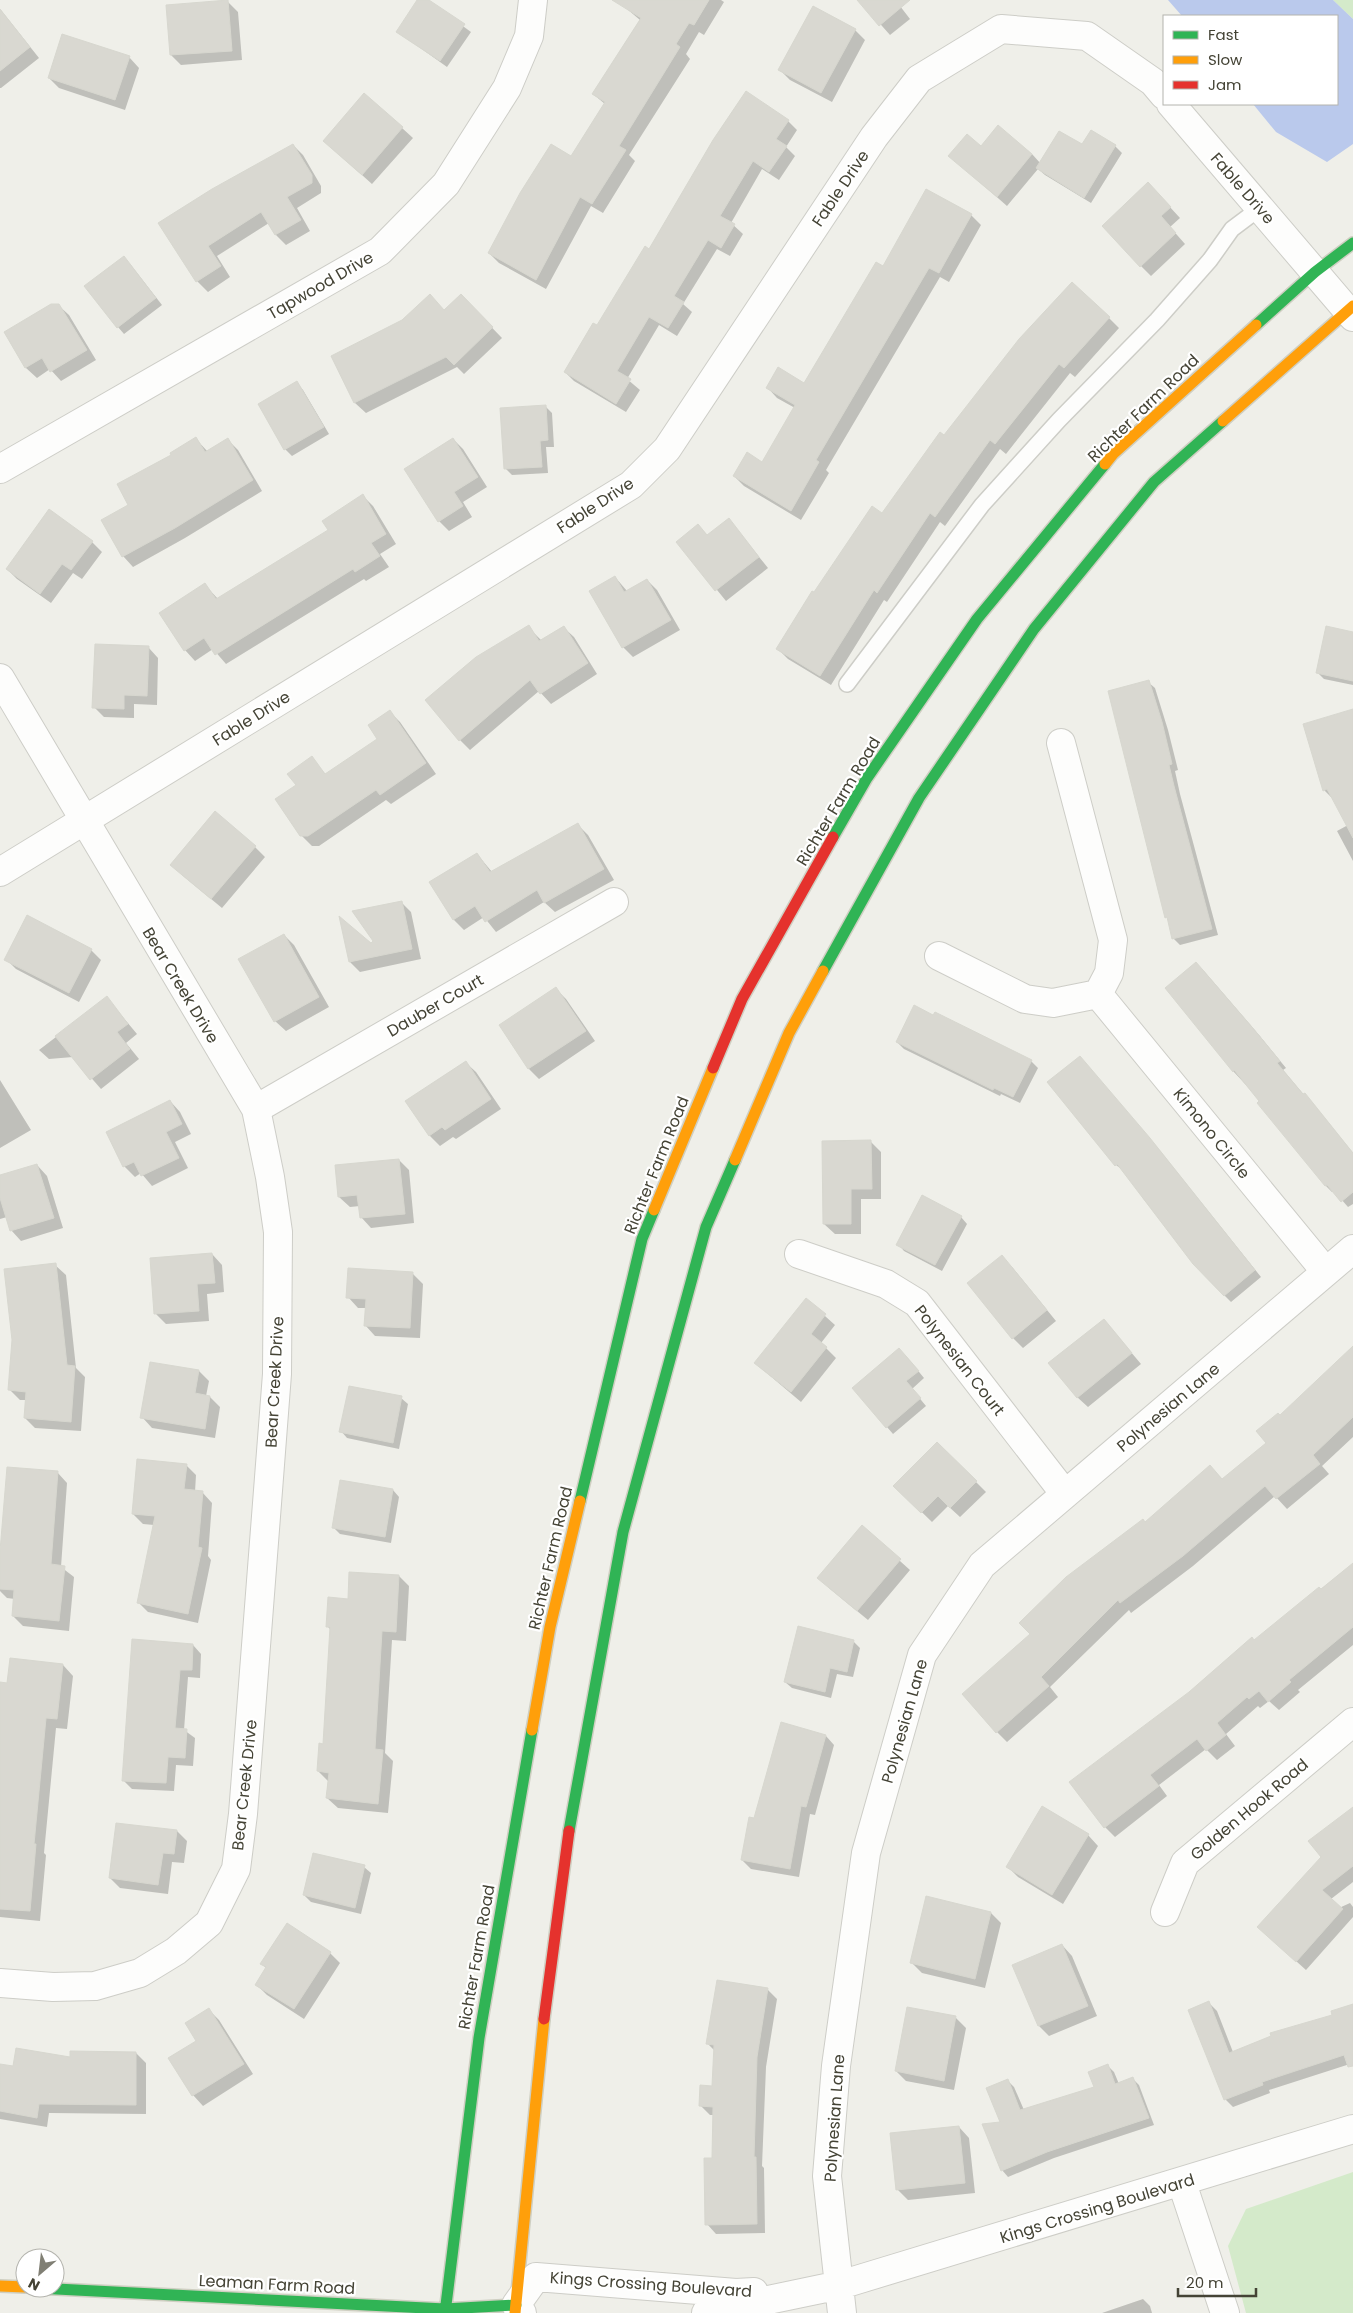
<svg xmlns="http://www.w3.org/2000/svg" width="1353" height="2313" viewBox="0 0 1353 2313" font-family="Poppins,sans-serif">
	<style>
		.green { fill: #d4eaca }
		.water { fill: #bac9ec }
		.shadow { fill: #0003 }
		.building { fill: #d9d8d1; stroke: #d7d7cf }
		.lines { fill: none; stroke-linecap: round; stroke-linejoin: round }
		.lane-casing { stroke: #cdcdc7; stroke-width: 18 }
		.street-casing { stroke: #cdcdc7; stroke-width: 30 }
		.fast-casing { stroke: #cfcfc2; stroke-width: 14 }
		.slow-casing { stroke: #cfcfc2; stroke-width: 14 }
		.jam-casing { stroke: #cfcfc2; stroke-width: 14 }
		.lane { stroke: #fdfdfc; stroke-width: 15 }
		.street { stroke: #fdfdfc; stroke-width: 28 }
		.fast { stroke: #30b455; stroke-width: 11 }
		.slow { stroke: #ff9f0a; stroke-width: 11 }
		.jam { stroke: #e5322d; stroke-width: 11 }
		.labels { text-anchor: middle; stroke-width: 4.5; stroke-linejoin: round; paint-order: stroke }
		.street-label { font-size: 16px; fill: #444335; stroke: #fff }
	</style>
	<rect width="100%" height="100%" fill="#efefe9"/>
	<!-- green -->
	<path class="green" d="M1333,0H1353V19Z
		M1353,2172V2313H1246L1228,2246L1246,2209Z"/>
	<!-- water -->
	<path class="water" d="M1168,0H1333L1353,19V144L1327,162L1276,132L1253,104H1337V16H1182Z"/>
	<!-- shadow -->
	<path class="shadow" d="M419,0H427L471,32L447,67L398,32Z
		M633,0H721L724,2L704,35L699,32L686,54L690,59L629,155L635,161L603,213L591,206L546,289L499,263L489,253L572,158L605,104L593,94L640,20L627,9Z
		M859,0H908L900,6L910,19L890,35Z
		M228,2L238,12L242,60L181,65L171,55Z
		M0,9L39,58L1,88H0Z
		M855,30L865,40L832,102L790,80L780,70Z
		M129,57L139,68L125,110L59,88L49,78Z
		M788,121L797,130L786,147L795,156L779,180L762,169L731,223L743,234L730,256L717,249L683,304L692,312L677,336L659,325L627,379L640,390L626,412L574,381L565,372L650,251Z
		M402,128L413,138L372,184L324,141Z
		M293,145L303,155L321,186V193L297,208L310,231L286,245L276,235L269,223L217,256L230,277L208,292L197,281L160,223Z
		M1083,146H1115L1122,153L1091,203L1045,175L1038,169L1007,206L950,156L1032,154L1041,164Z
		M1158,194L1180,218L1170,227L1185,244L1151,276L1141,266Z
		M971,215L981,225L949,282L940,277L826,470L829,473L801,520L744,486L734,476L762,463L795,408L777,398L767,387L804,384L884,267Z
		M130,264L162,305L124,334L118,327Z
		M58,305L69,315L96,360L61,381L50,369L37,378L26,368L5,332Z
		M471,306L502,338L464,374L457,367L366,413L355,403L332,357L444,311Z
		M1109,318L1119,328L1075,377L1070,373L1006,454L1000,449L945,526L940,522L887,602L884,600L831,685L788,659L778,649L815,594L883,515Z
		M297,383L303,390L329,434L292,456L285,449Z
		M545,406L552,413L554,447H546L548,473L512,475L506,469Z
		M196,439L208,452L228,440L238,450L262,491L185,538L133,567L123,556L103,521L130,506L173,455Z
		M453,439L463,449L487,487L463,502L472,517L449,531L439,521Z
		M363,496L373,506L396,544L380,554L389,567L366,581L364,579L226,664L213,649L195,661L185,650L161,613L205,585L218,599L330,530Z
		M729,520L768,568L726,601L678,542L698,526L708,536Z
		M92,542L102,552L82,579L73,573L51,603L17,579L7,569Z
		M615,577L627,591L647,580L657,590L680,630L633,657L623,647Z
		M528,627L542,641L563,627L574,637L597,674L551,704L539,691L470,750L460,740Z
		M1353,633V685L1324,679L1318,673Z
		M148,647L158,658L157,705L134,704V718L104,717L94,707Z
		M1148,682L1155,688L1168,730L1178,770L1175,771L1180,794L1218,935L1180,945L1173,938Z
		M390,712L400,722L436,774L391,804L386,800L319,846H312L301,835L297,786L312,758L326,775L379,739Z
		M1353,714V861L1337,831L1348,825L1334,800L1324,790Z
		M578,825L588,835L614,880L555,912L544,902L496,932L484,917L464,930L454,920L431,883L477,854L492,872Z
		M255,847L265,857L222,908L182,875Z
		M401,902L411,912L421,959L360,972L350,962L374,941Z
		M284,935L294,945L329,1007L286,1031L275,1021L240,959Z
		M91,950L101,960L79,1002L16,969L6,959Z
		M1203,970L1259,1035L1286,1068L1283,1070L1304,1095L1311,1101L1353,1153V1204L1348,1207L1334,1191L1332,1192L1326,1186L1259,1103L1261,1101L1233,1071Z
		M556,989L566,999L595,1041L539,1079L529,1069L501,1026Z
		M107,998L137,1034L126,1043L139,1059L101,1089L73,1057L49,1059L39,1050Z
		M897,1042L1031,1061L1038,1068L1020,1103L1001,1094L1000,1096L904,1049Z
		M465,1062L476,1072L501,1109L456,1139L453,1137L440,1146L430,1136L407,1101Z
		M0,1080L31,1130L0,1148Z
		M1049,1082L1156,1146L1261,1277L1231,1302L1209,1280L1142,1197L1144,1196L1124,1171L1116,1165Z
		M170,1101L180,1112L191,1134L175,1142L188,1168L152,1186L141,1173L135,1177L124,1166L107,1132Z
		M871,1142L881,1152V1199H861V1234H835L824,1224Z
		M399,1160L409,1170L414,1223L371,1228L361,1217L360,1206L350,1207L339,1197Z
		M37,1165L47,1176L63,1228L21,1241L11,1230L7,1217L0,1219V1177Z
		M961,1217L967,1224L942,1271L904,1251L898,1244Z
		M212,1254L222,1265L224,1292L207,1294L209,1321L166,1324L156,1314Z
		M55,1265L66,1275L76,1368L85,1377L81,1431L35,1428L25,1418L27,1400H20L10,1390Z
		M1012,1267L1056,1321L1023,1348L1013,1338Z
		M413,1274L423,1284L420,1338L375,1336L365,1325L366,1308H358L348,1297Z
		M806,1299L835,1325L821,1343L836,1358L801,1402L755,1363Z
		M1104,1320L1141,1364L1088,1407L1077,1397Z
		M906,1356L924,1378L912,1389L926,1406L893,1434L887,1427Z
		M1353,1363V1437L1322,1466L1329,1474L1287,1509L1275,1496L1193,1566L1131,1613L1129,1610L1050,1687L1058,1697L1007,1742L997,1732L1032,1634L1145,1523L1210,1467L1223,1480L1268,1443L1280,1416Z
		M199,1371L209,1381L206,1396L210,1397L220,1407L215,1438L152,1428L142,1417Z
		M401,1398L408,1404L399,1449L347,1438L341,1431Z
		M937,1443L986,1492L960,1517L948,1506L932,1522L895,1486Z
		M186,1465L196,1475L195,1492H202L212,1503L208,1556L211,1560L198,1623L148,1612L138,1602L154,1525L143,1524L133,1514Z
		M57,1472L67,1483L61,1567L74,1577L69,1631L23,1626L13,1616L15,1599L7,1598L0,1591V1552Z
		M341,1481L393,1490L399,1497L391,1543L340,1534L333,1527Z
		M862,1527L910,1570L868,1620L829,1588Z
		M1353,1564V1645L1298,1690L1300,1692L1279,1710L1269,1701L1260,1708L1258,1706L1226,1734L1235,1746L1217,1760L1206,1749L1159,1785L1167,1796L1115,1837L1105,1827L1190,1692Z
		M399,1576L409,1586L406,1641L392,1640L385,1753L393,1761L388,1813L338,1808L327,1798L328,1781L318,1771L324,1745L331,1630L328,1627L349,1600Z
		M133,1641L193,1645L201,1654L200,1678L188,1677L184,1730L195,1738L193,1766L176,1765L174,1791L132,1789L123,1780Z
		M853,1641L860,1648L853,1677L837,1674L831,1698L792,1688L785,1682Z
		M63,1665L73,1676L67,1729L56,1728L44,1853L46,1855L40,1921L0,1917V1684L8,1685Z
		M826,1736L834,1745L815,1815L810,1814L799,1877L751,1869L742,1860L755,1819Z
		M1353,1808V1882L1331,1899L1339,1908L1350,1903L1353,1907V1917L1306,1970L1268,1936L1323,1857Z
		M177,1831L187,1841L184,1863L172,1862L168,1894L120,1888L110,1878Z
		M1088,1835L1098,1846L1063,1904L1018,1877L1008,1867Z
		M364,1867L371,1873L361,1914L311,1902L304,1895Z
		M991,1913L1001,1923L985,1988L922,1973L912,1963Z
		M1062,1945L1072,1956L1097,2016L1049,2036L1039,2026Z
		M330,1953L340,1963L304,2019L267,1995L257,1985L267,1969L262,1964Z
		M718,1982L768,1990L777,1999L766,2067L762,2166L764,2168L765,2233L716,2234L707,2224L713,2159L714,2115H710L701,2106L713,2087L715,2051L708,2044Z
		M1209,2003L1217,2011L1233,2052L1334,2016L1353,2006V2063L1269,2090L1270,2093L1233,2107L1225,2099Z
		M908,2009L956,2018L966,2028L954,2090L906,2081L896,2071Z
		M209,2010L219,2020L253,2074L203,2106L193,2095L170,2059L198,2041Z
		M136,2053L146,2063V2114L49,2113L47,2127L0,2119V2065L14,2067L71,2059Z
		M1108,2066L1114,2072L1119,2084L1133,2079L1139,2085L1154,2125L1054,2158L1008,2177L1002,2170V2123L1007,2080L1014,2087L1024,2110L1095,2088Z
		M959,2127L969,2138L975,2193L908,2200L897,2189Z
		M1143,2299L1150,2306L1152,2313H1102Z"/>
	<!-- building -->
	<path class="building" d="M228,0L232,51L170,55L166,5Z
		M417,0H429L465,24L440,61L396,32Z
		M612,0H709L694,25L689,23L676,44L680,47L619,146L626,150L592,204L580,197L536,280L488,253L520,193L551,144L571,156L605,102L592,94L641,18Z
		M857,0H910L879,26Z
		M813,6L856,29L821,93L778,70Z
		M0,9L30,47L0,71Z
		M62,34L130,56L115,100L48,78Z
		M746,91L789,120L776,139L787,146L769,172L753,161L720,216L735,224L721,248L708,240L674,296L684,302L668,328L649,317L617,371L631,379L616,404L564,372L593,323L597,325L645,246L649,249L713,140Z
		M364,93L403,127L362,175L323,141Z
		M998,125L1032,154L997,197L948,156L967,134L981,146Z
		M1091,130L1116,145L1084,198L1036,168L1059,131L1082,144Z
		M293,144L312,175V183L287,197L301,220L275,235L261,212L208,246L221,266L196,282L158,223L212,189Z
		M1148,182L1171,207L1161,216L1176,233L1140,267L1102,226Z
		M926,189L972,214L939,273L929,268L816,460L819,462L791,511L733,476L747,452L762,462L795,405L766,388L778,367L804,383L876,262L883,266Z
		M124,256L156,298L117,328L84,286Z
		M1072,282L1110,317L1064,368L1059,364L995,444L990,440L935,517L930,513L877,593L874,590L820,676L776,649L812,591L814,592L872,506L882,513L940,432L944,435L1019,339Z
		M430,294L444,310L461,294L493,327L454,365L446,357L354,403L331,356L402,320Z
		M51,304H59L87,350L50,372L42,358L25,368L4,332Z
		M297,381L324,427L284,450L258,404Z
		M546,405L548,440L540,441L542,467L504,469L500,408Z
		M196,437L205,452L228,438L253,480L175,528L122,557L101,520L128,505L117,484L171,455L170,453Z
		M453,438L478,477L454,492L463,506L438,522L404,469Z
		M363,494L386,534L371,543L380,556L355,572L353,569L215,655L204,638L184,651L159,613L205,583L216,599L328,530L322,521Z
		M49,509L93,541L71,570L62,564L40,594L6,569Z
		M729,518L759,557L715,591L676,542L698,524L707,535Z
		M615,576L624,592L647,579L671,620L622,648L589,591Z
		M529,625L539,641L564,626L588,663L540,694L530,680L459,741L425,700L476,657Z
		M1326,626L1353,632V681L1316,673Z
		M95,644L149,646L147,696L124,695V709L92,708Z
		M1149,680L1162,722L1172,764L1169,765L1174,786L1212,929L1172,939L1167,917L1165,918L1108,691Z
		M1353,709V838L1327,789L1323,791L1303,724Z
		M390,710L426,763L380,795L376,790L308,836H300L275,799L296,785L287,774L312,756L325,774L377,739L368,725Z
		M215,811L256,846L211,899L170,865Z
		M578,823L604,869L544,903L537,890L485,922L475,906L453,920L429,882L477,853L490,872Z
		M402,901L412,949L349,962L339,916L371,943L373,941L352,911Z
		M27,915L92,949L69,993L4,960Z
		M284,934L319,997L274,1022L238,959Z
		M1196,962L1252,1027L1280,1061L1277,1063L1303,1094L1305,1093L1353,1153V1192L1341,1202L1327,1185L1325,1186L1257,1103L1259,1101L1234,1070L1233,1072L1165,988Z
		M556,987L586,1031L528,1069L499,1025Z
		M107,996L128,1024L117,1032L130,1049L90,1080L55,1036Z
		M914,1005L933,1015L935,1012L1032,1060L1013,1097L994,1088L993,1090L896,1042Z
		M1080,1056L1150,1138L1255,1270L1224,1296L1193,1264L1117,1164L1115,1166L1047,1082Z
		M466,1061L491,1099L445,1130L442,1127L429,1136L405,1101Z
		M170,1100L182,1124L166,1132L179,1158L141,1176L134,1162L123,1167L106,1132Z
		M871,1140L872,1189H851V1224H823L822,1141Z
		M399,1159L405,1214L360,1218L357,1195L338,1197L335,1165Z
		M37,1164L54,1218L10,1231L0,1198V1175Z
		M922,1195L962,1216L935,1265L896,1245Z
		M212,1253L215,1283L197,1284L199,1311L154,1314L150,1258Z
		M1002,1255L1047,1310L1012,1339L967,1283Z
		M56,1263L67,1365L75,1366L71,1422L24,1418L26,1392L8,1390L12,1340L4,1269Z
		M348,1268L413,1272L410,1328L364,1326L366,1299L346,1298Z
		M806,1298L826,1314L811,1334L827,1347L791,1392L754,1363Z
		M1104,1319L1132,1353L1077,1398L1048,1363Z
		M1353,1346V1417L1313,1455L1320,1464L1276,1499L1265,1486L1183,1556L1120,1603L1118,1600L1041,1677L1049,1686L996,1733L962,1694L1030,1634L1019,1623L1066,1577L1143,1519L1145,1522L1210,1465L1222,1479L1266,1443L1256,1431L1278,1413L1280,1415Z
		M899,1348L919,1371L906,1381L921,1398L886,1428L852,1388Z
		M150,1362L199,1370L195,1393L210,1396L205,1429L140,1418Z
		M349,1386L402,1396L393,1443L339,1432Z
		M937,1442L977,1481L950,1508L938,1496L921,1513L893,1486Z
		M137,1459L187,1464L184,1489L203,1491L198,1547L202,1548L188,1614L137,1603L155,1516L132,1514Z
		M7,1467L58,1471L51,1564L65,1566L59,1621L12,1616L14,1590L0,1589V1551Z
		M340,1480L393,1489L385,1537L332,1528Z
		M862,1525L901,1559L857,1611L817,1578Z
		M1353,1563V1627L1289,1680L1291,1682L1268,1702L1259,1691L1249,1699L1247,1697L1217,1723L1226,1735L1206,1751L1197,1739L1150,1775L1159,1786L1104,1828L1069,1782L1189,1692L1252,1637L1254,1640L1319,1587L1321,1589Z
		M349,1572L399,1575L396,1632L382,1631L375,1749L383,1750L378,1804L326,1798L329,1773L317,1771L319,1743L323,1744L330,1627H326L328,1597L348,1599Z
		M798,1626L854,1640L847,1672L830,1668L825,1692L784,1682Z
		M132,1639L193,1644L192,1670H180L175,1728L187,1729L185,1758L168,1757L166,1783L122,1781Z
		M10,1658L63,1664L57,1719L46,1718L34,1844H36L30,1911L0,1909V1682L7,1683Z
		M781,1722L826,1735L806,1807L801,1806L790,1869L741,1860L749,1817L754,1818Z
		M1042,1806L1089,1834L1052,1895L1006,1867Z
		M1353,1807V1866L1322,1890L1343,1909L1296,1962L1257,1927L1321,1857L1308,1841Z
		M116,1823L177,1830L174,1854L163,1853L158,1885L109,1878Z
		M313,1853L365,1865L355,1908L303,1895Z
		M926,1896L991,1912L975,1979L910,1963Z
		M287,1923L331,1952L294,2009L255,1985L266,1967L260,1964Z
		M1062,1944L1088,2006L1038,2026L1012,1965Z
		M717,1980L768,1988L757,2057L754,2157H756L757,2224L705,2225L704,2158H712L713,2107L699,2106L700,2085L712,2086L714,2045L706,2044Z
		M1209,2001L1229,2053L1271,2036L1270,2033L1332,2015L1331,2011L1353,2004V2066L1348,2067L1344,2055L1262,2082L1263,2085L1224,2100L1188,2010Z
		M907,2007L956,2016L944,2081L895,2071Z
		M209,2008L244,2064L192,2096L168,2058L196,2041L185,2023Z
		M16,2048L70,2057V2051L136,2052V2105L39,2104L37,2118L0,2111V2064L13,2066Z
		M1108,2064L1115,2084L1133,2077L1149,2118L1047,2152L1001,2171L982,2124L1000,2122L986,2088L1008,2079L1020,2110L1094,2087L1088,2072Z
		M959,2126L965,2183L896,2190L890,2133Z"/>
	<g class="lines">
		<!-- lane casing -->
		<g class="lane-casing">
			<path id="lane" d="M847,684L982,505L1059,420L1157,320L1210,260L1232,229L1260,208"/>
		</g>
		<!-- street casing -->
		<g class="street-casing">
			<path id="street" d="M1171,104L1353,317
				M0,469L380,251L446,184L507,88L529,36L533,0
				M0,678L256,1109L270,1177L278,1232L277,1374L243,1814L236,1869L209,1923L176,1951L140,1973L95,1986L53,1987L0,1983
				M1061,743L1113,940L1109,973L1098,994L1326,1272
				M0,872L631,485L667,449L874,137L919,79L1001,29L1087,36L1153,82L1164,95
				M939,956L1025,999L1053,1003L1098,994
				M256,1109L614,902
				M799,1254L886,1284L917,1303L1065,1494
				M1165,1912L1185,1863L1353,1722
				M1182,2183L1225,2313
				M522,2313L516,2305L536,2277L736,2293L754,2292
				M706,2313L840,2285L1353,2129
				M842,2313L827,2176L836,2066L866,1853L922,1655L982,1565L1353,1249"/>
		</g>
		<!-- fast casing -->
		<g class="fast-casing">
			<path id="fast" d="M1256,325L1315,272L1353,243
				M833,837L867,778L977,619L1105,464
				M823,971L919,798L1034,629L1154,482L1223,421
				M580,1501L642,1239L654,1210
				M569,1831L623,1532L706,1227L735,1160
				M37,2288L445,2309L516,2305
				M445,2313L479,2038L532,1730"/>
		</g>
		<!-- slow casing -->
		<g class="slow-casing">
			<path id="slow" d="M1223,421L1353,306
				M1105,464L1113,454L1256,325
				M735,1160L789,1033L823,971
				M654,1210L713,1068
				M532,1730L550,1627L580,1501
				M0,2286L25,2287
				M515,2313L544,2019"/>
		</g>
		<!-- jam casing -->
		<g class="jam-casing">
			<path id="jam" d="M713,1068L742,999L833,837
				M544,2019L569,1831"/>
		</g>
		<!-- lane -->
		<use href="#lane" class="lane"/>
		<!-- street -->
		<use href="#street" class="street"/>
		<!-- fast -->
		<use href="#fast" class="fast"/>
		<!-- slow -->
		<use href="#slow" class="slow"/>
		<!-- jam -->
		<use href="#jam" class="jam"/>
	</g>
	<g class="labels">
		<!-- street labels -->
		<g class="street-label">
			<text transform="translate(840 188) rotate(-56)" y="6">Fable Drive</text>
			<text transform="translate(1243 188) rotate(49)" y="6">Fable Drive</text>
			<text transform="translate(320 285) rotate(-30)" y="6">Tapwood Drive</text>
			<text transform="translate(1143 408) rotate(-44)" y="6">Richter Farm Road</text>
			<text transform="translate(595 505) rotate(-33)" y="6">Fable Drive</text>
			<text transform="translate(251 718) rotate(-32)" y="6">Fable Drive</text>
			<text transform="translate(838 801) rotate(-59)" y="6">Richter Farm Road</text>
			<text transform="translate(181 985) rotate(59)" y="6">Bear Creek Drive</text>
			<text transform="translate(435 1005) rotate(-30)" y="6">Dauber Court</text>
			<text transform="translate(1212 1133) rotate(51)" y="6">Kimono Circle</text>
			<text transform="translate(656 1165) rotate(-68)" y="6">Richter Farm Road</text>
			<text transform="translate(960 1360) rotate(52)" y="6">Polynesian Court</text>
			<text transform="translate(274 1382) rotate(-87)" y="6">Bear Creek Drive</text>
			<text transform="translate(1168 1407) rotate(-40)" y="6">Polynesian Lane</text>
			<text transform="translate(550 1558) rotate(-77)" y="6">Richter Farm Road</text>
			<text transform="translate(904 1721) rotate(-74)" y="6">Polynesian Lane</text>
			<text transform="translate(244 1785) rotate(-84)" y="6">Bear Creek Drive</text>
			<text transform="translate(1249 1809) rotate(-40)" y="6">Golden Hook Road</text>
			<text transform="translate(476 1957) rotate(-80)" y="6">Richter Farm Road</text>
			<text transform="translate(834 2118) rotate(-86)" y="6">Polynesian Lane</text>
			<text transform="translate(1097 2208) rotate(-17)" y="6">Kings Crossing Boulevard</text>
			<text transform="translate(277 2284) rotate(3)" y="6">Leaman Farm Road</text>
			<text transform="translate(651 2284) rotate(4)" y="6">Kings Crossing Boulevard</text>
		</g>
	</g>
	<!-- legend -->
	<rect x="1163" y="15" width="175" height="90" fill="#ffffff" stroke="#b4b4ae"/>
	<rect x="1173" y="31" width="25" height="8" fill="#30b455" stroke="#b4b4ae"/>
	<text x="1208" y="40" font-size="15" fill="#444335">Fast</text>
	<rect x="1173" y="56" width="25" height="8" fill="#ff9f0a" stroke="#b4b4ae"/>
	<text x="1208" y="65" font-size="15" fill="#444335">Slow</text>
	<rect x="1173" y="81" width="25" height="8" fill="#e5322d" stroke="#b4b4ae"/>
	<text x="1208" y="90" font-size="15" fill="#444335">Jam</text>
	<!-- north arrow -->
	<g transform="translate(40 2273) rotate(208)"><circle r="24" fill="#ffffff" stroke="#b4b4ae"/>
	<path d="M0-4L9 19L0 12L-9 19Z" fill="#807f74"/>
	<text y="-8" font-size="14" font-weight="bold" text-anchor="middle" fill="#444335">N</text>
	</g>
	<!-- scale -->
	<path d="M1178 2288v8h78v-8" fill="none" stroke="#444335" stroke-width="2.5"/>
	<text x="1186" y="2288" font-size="15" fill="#444335" stroke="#ffffff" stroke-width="4" paint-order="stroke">20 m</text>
</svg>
